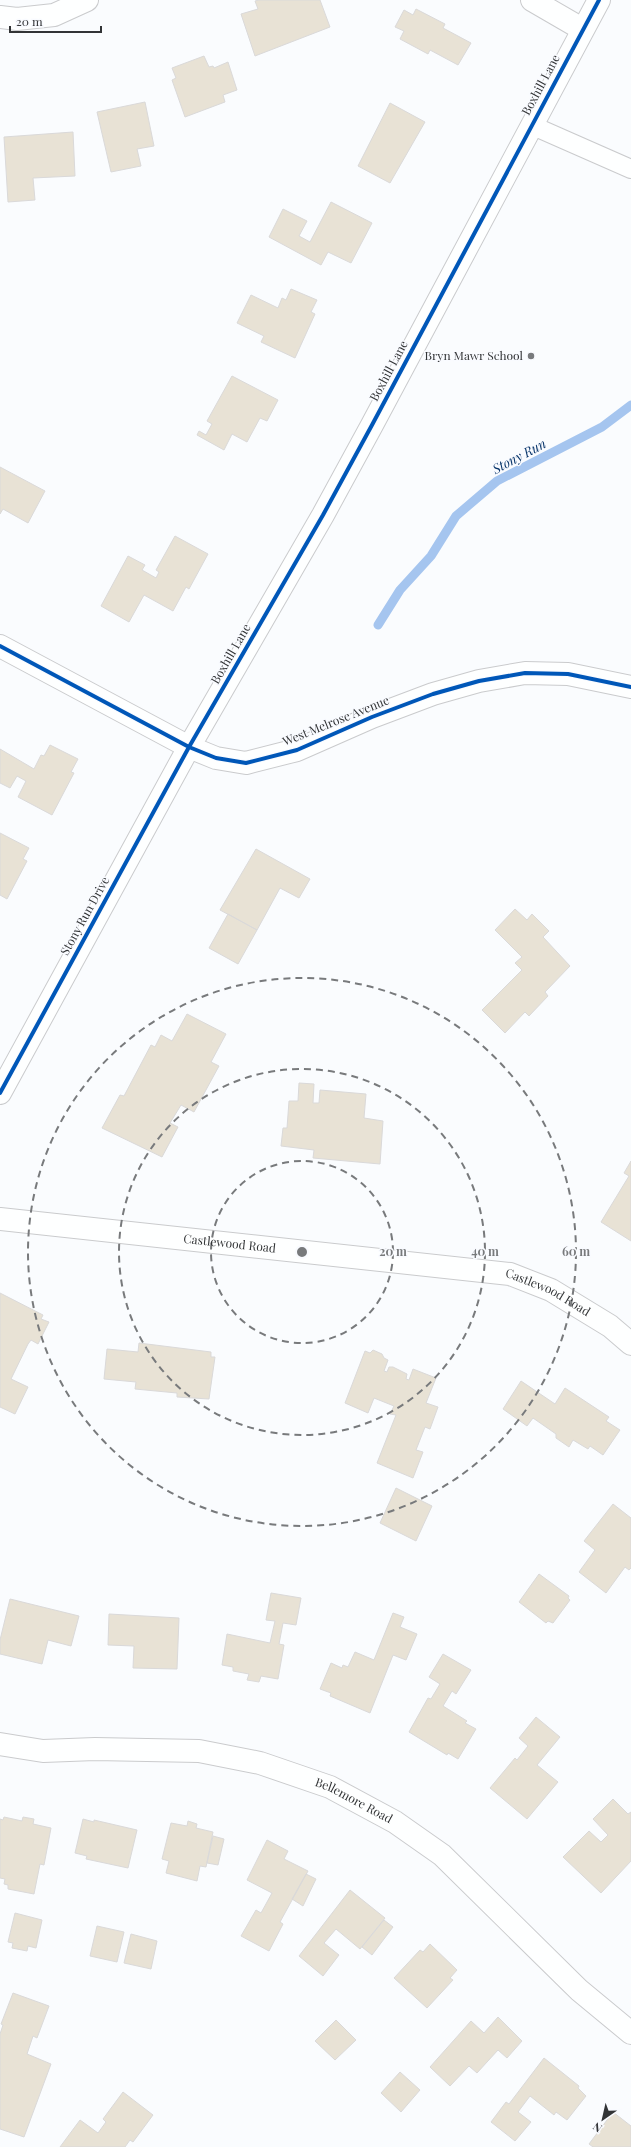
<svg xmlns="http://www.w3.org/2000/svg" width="631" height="2147" viewBox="0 0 631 2147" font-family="'Playfair Display',serif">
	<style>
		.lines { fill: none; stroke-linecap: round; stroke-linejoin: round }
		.stream { stroke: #a5c5ef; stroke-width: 9 }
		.building { fill: #e8e2d5; stroke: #dad9d9 }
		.service-casing { stroke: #cacbcd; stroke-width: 20 }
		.minor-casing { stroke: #cacbcd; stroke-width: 24 }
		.tertiary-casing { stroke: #cacbcd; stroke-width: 24 }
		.service { stroke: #feffff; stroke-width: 18 }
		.minor { stroke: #feffff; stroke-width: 22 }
		.tertiary { stroke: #feffff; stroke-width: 22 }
		.cycleway-casing { stroke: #f9fbff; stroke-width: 6 }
		.cycleway { stroke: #0057b8; stroke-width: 4 }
		.ring { fill: none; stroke: #787a7c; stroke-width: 2; stroke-dasharray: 7 5 }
		.poi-dot { fill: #787a7c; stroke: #f9fbff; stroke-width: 1.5 }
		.labels { text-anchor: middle; stroke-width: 3; stroke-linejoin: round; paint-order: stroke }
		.street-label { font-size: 12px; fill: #323436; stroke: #f9fbff }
		.poi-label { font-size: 12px; fill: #323436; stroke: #f9fbff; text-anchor: end }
		.water-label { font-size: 13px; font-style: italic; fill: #08356a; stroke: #f9fbff }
		.centre { fill: #787a7c; stroke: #f9fbff; stroke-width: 2 }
		.ring-label { font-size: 12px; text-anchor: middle; font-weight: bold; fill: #787a7c; stroke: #f9fbff; stroke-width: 3; stroke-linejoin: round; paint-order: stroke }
	</style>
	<rect width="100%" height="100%" fill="#fafcfe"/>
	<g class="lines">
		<!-- stream -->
		<path class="stream" d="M378,625L400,590L431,556L456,516L497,481L602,427L631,405"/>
	</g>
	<!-- building -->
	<path class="building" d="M259,0H320L330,27L255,56L241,14L258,9L255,1Z
		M416,9L445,24L443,28L471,43L458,65L430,50L428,54L400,39L404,31L395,27L404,10L413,15Z
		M204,56L209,67L213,66L214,68L228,62L237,90L223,95L225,102L185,117L172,80L176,78L172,68Z
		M145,102L154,146L137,149L141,166L111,172L97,112Z
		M390,103L425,122L390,183L358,166Z
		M73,132L75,176L33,178L35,200L8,202L4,137Z
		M331,202L372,223L351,263L328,252L321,265L269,237L283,209L307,221L299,236L310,242Z
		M291,289L317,300L311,312L315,314L295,358L261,342L264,336L237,323L251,295L278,308L282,298L286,300Z
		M232,376L278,400L267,421L260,418L247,442L232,434L224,450L197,435L199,431L206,435L212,424L207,421Z
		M0,467L45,491L28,523L3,509L0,514Z
		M175,536L208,554L189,589L186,587L173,611L144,595L129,622L101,606L128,556L145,565L142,570L156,578L159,572L156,570Z
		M50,745L78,759L71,772L74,773L52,815L18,797L26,781L17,776L10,788L0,783V749L34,769L41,755L44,756Z
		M0,833L29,848L23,859L27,861L7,899L0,895Z
		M256,849L310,879L299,898L280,888L257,930L220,910Z
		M515,909L527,920L532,914L549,931L543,937L570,966L545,992L548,996L529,1016L525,1012L505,1033L482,1010L522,970L515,963L522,957L495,930Z
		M228,914L257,930L238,964L209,948Z
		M187,1014L226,1034L211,1062L219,1066L194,1112L181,1105L170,1123L178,1127L162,1157L102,1128L120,1095L124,1096L151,1045L155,1047L161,1035L172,1041Z
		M299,1083L314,1084L313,1103H319L320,1090L366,1094L364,1118L383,1121L380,1164L313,1158L314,1150L281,1146L283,1128H287L289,1101H298Z
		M631,1161V1241L601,1222L629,1176L624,1173Z
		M0,1293L43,1315L41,1319L49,1322L38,1344L31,1340L28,1344L11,1379L28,1387L15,1414L0,1407Z
		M139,1343L211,1352V1357H215L209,1399L177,1397V1393L135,1389L136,1382L104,1379L107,1349L138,1352Z
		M373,1350L382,1354L384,1358L388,1360L384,1371L387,1372L389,1367H393L407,1374L406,1379L409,1380L413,1369L436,1378L426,1403L438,1407L430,1429L425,1427L416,1450L423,1452L413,1478L377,1463L396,1415L390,1414L394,1406L374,1398L368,1413L345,1403L365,1351L370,1353Z
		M521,1381L555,1404L565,1388L609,1417L606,1421L620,1430L603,1455L590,1446L588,1449L573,1440L569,1447L556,1438V1434L533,1418L527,1426L503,1409Z
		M396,1488L432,1506L416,1541L380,1523Z
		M613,1504L631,1518V1568L629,1570L625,1567L606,1593L579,1572L595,1550L584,1541Z
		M539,1574L569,1596L568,1598L570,1600L553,1623L548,1621L546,1623L519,1602Z
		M271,1593L301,1598L296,1625L283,1623L279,1644L284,1645L278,1679L261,1676L259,1682L247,1680L249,1674L233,1671V1667L222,1665L227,1634L270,1643L275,1621L266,1620Z
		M10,1599L79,1616L71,1646L48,1640L42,1664L0,1654V1640Z
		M393,1613L404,1617L400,1627L417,1634L406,1660L393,1655L370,1713L330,1696L331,1693L320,1689L331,1663L342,1668L343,1665L348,1667L355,1652L374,1660Z
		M109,1614L179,1618L177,1669L133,1668L134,1646L108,1645Z
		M443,1654L471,1670L456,1694L452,1691L443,1706L467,1721L465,1723L476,1729L458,1759L448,1753L447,1755L409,1732L428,1698L431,1699L440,1684L429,1677Z
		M536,1717L560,1737L537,1765L558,1782L527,1819L490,1788L515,1758L517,1760L528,1746L519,1738Z
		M613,1799L628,1814L631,1812V1861L601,1893L563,1857L589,1831L601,1842L608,1835L593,1819Z
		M4,1817L22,1821L23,1817L34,1819L33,1824L51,1828L44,1865L40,1864L34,1894L8,1889V1885L4,1884L5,1879L0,1878V1819L3,1820Z
		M83,1819L94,1822V1820L137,1830L128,1868L86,1859L87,1856L75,1853Z
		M188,1821L197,1824L196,1828L213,1832L206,1867L200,1866L197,1881L166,1873L169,1861L162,1859L171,1823L187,1826Z
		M213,1836L224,1839L218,1865L207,1863Z
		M267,1840L288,1851L284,1859L308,1871L280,1922L283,1924L269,1951L241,1936L256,1910L261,1913L272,1893L247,1880Z
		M306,1874L316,1879L303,1906L292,1899Z
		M350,1890L385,1918L360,1949L336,1929L324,1943L339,1955L323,1976L299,1956Z
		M15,1913L42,1920L36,1948L28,1946L27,1951L12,1948L13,1943L8,1942Z
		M384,1920L393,1927L372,1955L362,1947Z
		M97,1926L124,1932L117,1962L90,1956Z
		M131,1934L157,1941L151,1969L124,1963Z
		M430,1944L457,1970L450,1978L453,1980L427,2008L394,1978L420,1950L423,1952Z
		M13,1993L49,2006L37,2038L33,2036L27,2054L51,2064L24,2137L0,2129V2034L3,2025L1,2024Z
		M498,2017L522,2041L507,2058L498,2050L477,2073L469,2066L450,2086L430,2067L471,2021L484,2033Z
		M336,2020L356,2040L335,2060L315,2041Z
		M544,2058L579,2086L578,2088L586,2096L567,2120L556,2112L554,2115L530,2096L518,2112L531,2122L515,2141L491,2122L506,2102L509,2104Z
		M400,2072L420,2090L401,2112L381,2093Z
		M123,2092L153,2115L133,2142L130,2140L125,2147H60L80,2120L98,2133L106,2122L103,2119Z
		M613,2112L631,2126V2147H593L589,2144Z"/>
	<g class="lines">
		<!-- service casing -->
		<g class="service-casing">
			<path id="service" d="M531,125L631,169"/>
		</g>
		<!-- minor casing -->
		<g class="minor-casing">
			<g id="minor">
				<path d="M532,0L582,29"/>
				<path d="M0,17L17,19L54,15L87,0"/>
				<path d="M189,747L216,758L246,763L297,750L372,717L433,694L479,681L525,673L568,674L631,687"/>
				<path d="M0,1093L189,747L323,515L372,425L599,0"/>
				<path id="s1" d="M0,1219L510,1274L551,1290L610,1326L631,1344"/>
				<path id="s2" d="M0,1744L43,1751L95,1749L199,1751L260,1763L330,1787L395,1822L442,1855L579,1990L631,2033"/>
			</g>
		</g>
		<!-- tertiary casing -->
		<g class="tertiary-casing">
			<path id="tertiary" d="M0,646L189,747"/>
		</g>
		<!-- service -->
		<use href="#service" class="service"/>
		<!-- minor -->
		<use href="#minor" class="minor"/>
		<!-- tertiary -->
		<use href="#tertiary" class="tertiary"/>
		<!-- cycleway casing -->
		<g class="cycleway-casing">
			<path id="cycleway" d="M0,646L189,747L216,758L246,763L297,750L372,717L433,694L479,681L525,673L568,674L631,687
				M0,1093L189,747L323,515L372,425L599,0"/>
		</g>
		<!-- cycleway -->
		<use href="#cycleway" class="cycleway"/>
	</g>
	<!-- distance rings -->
	<g class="ring">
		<circle cx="302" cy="1252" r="91"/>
		<circle cx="302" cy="1252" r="183"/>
		<circle cx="302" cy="1252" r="274"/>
	</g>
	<!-- markers -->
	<circle class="poi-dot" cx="531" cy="356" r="4"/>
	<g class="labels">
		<!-- street labels -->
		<g class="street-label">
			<text transform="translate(541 85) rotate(-62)" y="4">Boxhill Lane</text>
			<text transform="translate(389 371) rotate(-62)" y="4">Boxhill Lane</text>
			<text transform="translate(231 654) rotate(-60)" y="4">Boxhill Lane</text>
			<text transform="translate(336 721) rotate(-22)" y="4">West Melrose Avenue</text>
			<text transform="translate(85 916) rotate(-61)" y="4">Stony Run Drive</text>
			<text dy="4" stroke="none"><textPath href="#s1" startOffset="231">Castlewood Road</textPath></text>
			<text dy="4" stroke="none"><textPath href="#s1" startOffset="555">Castlewood Road</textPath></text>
			<text dy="4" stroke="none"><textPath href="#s2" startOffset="363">Bellemore Road</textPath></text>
		</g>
		<!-- poi labels -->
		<g class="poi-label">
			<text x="523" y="360">Bryn Mawr School</text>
		</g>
		<!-- water labels -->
		<g class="water-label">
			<text transform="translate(519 456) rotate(-28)" y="5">Stony Run</text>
		</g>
	</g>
	<circle cx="302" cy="1252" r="6" class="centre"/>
	<g class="ring-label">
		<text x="393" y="1256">20 m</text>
		<text x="485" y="1256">40 m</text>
		<text x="576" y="1256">60 m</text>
	</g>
	<!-- north arrow -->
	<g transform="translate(603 2119) rotate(214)" stroke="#f9fbff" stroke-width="3" paint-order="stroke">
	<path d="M0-3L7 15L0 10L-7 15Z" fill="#323436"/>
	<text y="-6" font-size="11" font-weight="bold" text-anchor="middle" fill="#323436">N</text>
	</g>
	<!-- scale -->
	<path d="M10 26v6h91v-6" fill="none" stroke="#323436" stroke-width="2"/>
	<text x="16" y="26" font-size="12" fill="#323436" stroke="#f9fbff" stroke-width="3" paint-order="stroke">20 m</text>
</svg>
